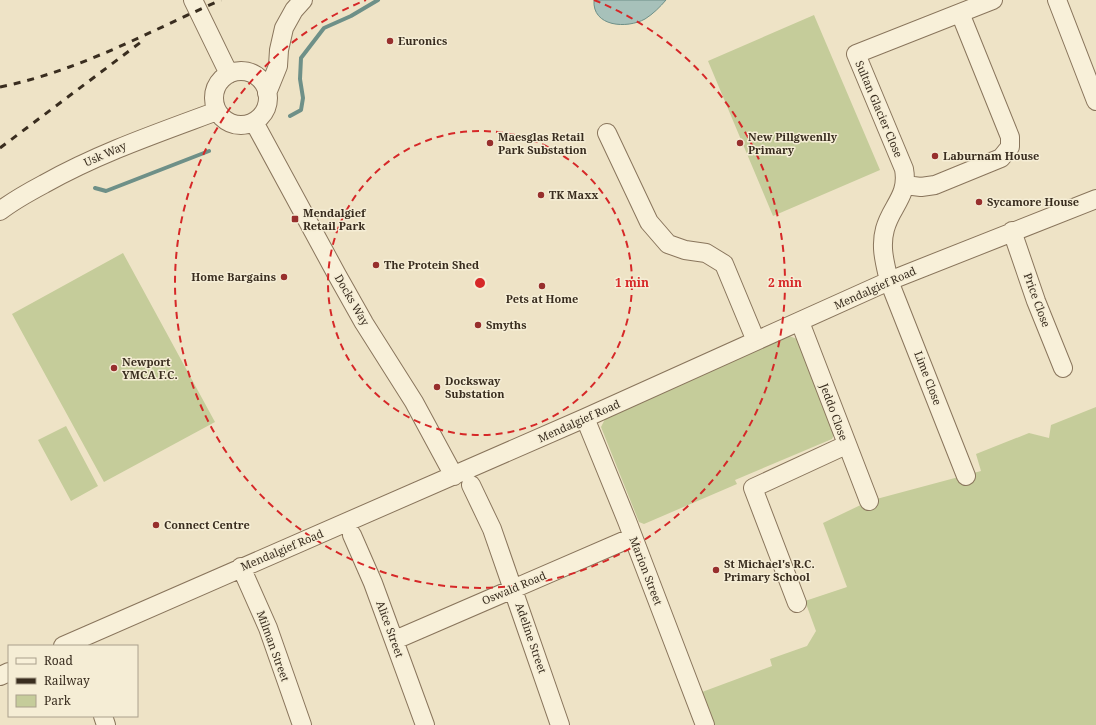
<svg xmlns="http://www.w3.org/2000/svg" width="1096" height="725" viewBox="0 0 1096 725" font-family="'Noto Serif',serif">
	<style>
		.green { fill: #c5cc9a }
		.water { fill: #a7c1ba; stroke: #6e9088 }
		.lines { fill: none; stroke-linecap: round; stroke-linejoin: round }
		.stream { stroke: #6e9088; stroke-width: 4 }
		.minor-casing { stroke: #89755c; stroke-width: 20 }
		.minor { stroke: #f8f0d9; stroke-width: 18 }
		.rail { stroke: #392d1f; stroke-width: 3; stroke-dasharray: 7 7; stroke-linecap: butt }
		.ring { fill: none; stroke: #d62828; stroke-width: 2; stroke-dasharray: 7 5 }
		.poi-dot { fill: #972f2d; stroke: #f5edd5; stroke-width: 1.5 }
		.labels { text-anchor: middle; stroke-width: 3; stroke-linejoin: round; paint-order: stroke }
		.poi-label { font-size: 11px; font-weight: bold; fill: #392d1f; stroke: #f5edd5; text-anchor: start }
		.street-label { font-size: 11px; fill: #392d1f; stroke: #f5edd5 }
		.centre { fill: #d62828; stroke: #f5edd5; stroke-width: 2 }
		.ring-label { font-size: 12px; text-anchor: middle; font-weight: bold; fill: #d62828; stroke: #f5edd5; stroke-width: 3; stroke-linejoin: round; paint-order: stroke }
	</style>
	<rect width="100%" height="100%" fill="#eee3c6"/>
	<!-- green -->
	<path class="green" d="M814,15L880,170L773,216L708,61Z
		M123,253L215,422L104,482L12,314Z
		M789,336L800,340L836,431L832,439L735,480L737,484L644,524L639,522L601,427L606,417Z
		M1096,407V725H705L694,695L772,666L770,659L807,646L816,631L805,601L847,587L823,523L869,501L981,471L976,454L1029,433L1049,438L1051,425Z
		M66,426L98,486L71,501L38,440Z"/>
	<!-- water -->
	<path class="water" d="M594,0H666C660,7 653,14 645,19C627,29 592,27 594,0Z"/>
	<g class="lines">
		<!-- stream -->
		<path class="stream" d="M290,116L301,110L303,98L300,79L301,58L324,28L351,16L378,0
			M95,188L106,191L209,151"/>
		<!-- minor casing -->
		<g class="minor-casing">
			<path id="minor" d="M193,0L229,74
				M1057,0L1096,101
				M214 98a27 27 0 1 1 54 0a27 27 0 1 1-54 0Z
				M267,93L278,66L279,50L284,28L294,10L303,0
				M254,122L337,275L364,323L414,402L454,476
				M607,133L649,222L668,244L685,250L706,253L724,264L756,341
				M905,185L921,187L935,185L1001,158L1010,147V137L960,13
				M0,211C14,200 29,192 44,184C99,153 158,133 217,111
				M1012,231L1036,301L1063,368
				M800,322L869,501
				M585,418L627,521L705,725
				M966,476L889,281C885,263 880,247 885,229C891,206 909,196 904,169L856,54L993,0
				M471,485L492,529L560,725
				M352,535L373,583L425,725
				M241,567L268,628L302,725
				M797,603L753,488L846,445
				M395,640L633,537
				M63,646L585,418L889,281L1096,199
				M0,676L9,672
				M103,716L106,725"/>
		</g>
		<!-- minor -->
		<use href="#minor" class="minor"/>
		<!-- rail -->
		<path class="rail" d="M0,87C79,71 148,32 221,0
			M0,148L145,39"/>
	</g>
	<!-- distance rings -->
	<g class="ring">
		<circle cx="480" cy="283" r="152"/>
		<path d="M594 0A305 305 0 1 1 366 0"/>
	</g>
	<!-- markers -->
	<g class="poi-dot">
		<circle cx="390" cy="41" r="4"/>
		<circle cx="490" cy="143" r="4"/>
		<circle cx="740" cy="143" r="4"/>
		<circle cx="935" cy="156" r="4"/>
		<circle cx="541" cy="195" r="4"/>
		<circle cx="979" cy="202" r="4"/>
		<rect x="291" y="215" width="8" height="8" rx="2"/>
		<circle cx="376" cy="265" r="4"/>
		<circle cx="284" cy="277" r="4"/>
		<circle cx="542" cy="286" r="4"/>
		<circle cx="478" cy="325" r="4"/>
		<circle cx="114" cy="368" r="4"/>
		<circle cx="437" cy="387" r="4"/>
		<circle cx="156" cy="525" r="4"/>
		<circle cx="716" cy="570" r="4"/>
	</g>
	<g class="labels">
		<!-- poi labels -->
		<g class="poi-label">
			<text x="398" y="45">Euronics</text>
			<text x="498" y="141">Maesglas Retail<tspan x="498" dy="13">Park Substation</tspan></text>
			<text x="748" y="141">New Pillgwenlly<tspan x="748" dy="13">Primary</tspan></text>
			<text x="943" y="160">Laburnam House</text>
			<text x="549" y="199">TK Maxx</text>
			<text x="987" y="206">Sycamore House</text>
			<text x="303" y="217">Mendalgief<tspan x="303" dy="13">Retail Park</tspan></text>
			<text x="384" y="269">The Protein Shed</text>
			<text x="276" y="281" text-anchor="end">Home Bargains</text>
			<text x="542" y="303" text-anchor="middle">Pets at Home</text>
			<text x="486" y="329">Smyths</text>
			<text x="122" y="366">Newport<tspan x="122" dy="13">YMCA F.C.</tspan></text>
			<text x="445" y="385">Docksway<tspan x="445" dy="13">Substation</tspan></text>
			<text x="164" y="529">Connect Centre</text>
			<text x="724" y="568">St Michael's R.C.<tspan x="724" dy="13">Primary School</tspan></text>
		</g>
		<!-- street labels -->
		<g class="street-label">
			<text transform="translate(879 109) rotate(67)" y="4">Sultan Glacier Close</text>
			<text transform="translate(105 154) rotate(-24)" y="4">Usk Way</text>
			<text transform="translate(875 288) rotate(-24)" y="4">Mendalgief Road</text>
			<text transform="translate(352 300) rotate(60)" y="4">Docks Way</text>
			<text transform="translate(1037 300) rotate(70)" y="4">Price Close</text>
			<text transform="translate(928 378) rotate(69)" y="4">Lime Close</text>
			<text transform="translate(834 412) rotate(70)" y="4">Jeddo Close</text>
			<text transform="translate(579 421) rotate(-24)" y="4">Mendalgief Road</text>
			<text transform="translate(282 550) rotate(-23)" y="4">Mendalgief Road</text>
			<text transform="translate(646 571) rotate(69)" y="4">Marion Street</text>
			<text transform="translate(514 588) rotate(-23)" y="4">Oswald Road</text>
			<text transform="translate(390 629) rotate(70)" y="4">Alice Street</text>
			<text transform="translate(531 638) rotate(71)" y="4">Adeline Street</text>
			<text transform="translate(273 646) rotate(70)" y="4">Milman Street</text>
		</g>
	</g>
	<circle cx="480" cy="283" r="6" class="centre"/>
	<g class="ring-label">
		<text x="632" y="287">1 min</text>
		<text x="785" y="287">2 min</text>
	</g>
	<!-- legend -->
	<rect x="8" y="645" width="130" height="72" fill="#f5edd5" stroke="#aaa08c"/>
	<rect x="16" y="658" width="20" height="6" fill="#f8f0d9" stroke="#aaa08c"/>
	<text x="44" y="665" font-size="12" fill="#392d1f">Road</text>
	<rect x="16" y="678" width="20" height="6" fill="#392d1f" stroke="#aaa08c"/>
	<text x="44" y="685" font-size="12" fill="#392d1f">Railway</text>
	<rect x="16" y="695" width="20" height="12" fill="#c5cc9a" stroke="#aaa08c"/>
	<text x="44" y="705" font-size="12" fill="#392d1f">Park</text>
</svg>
